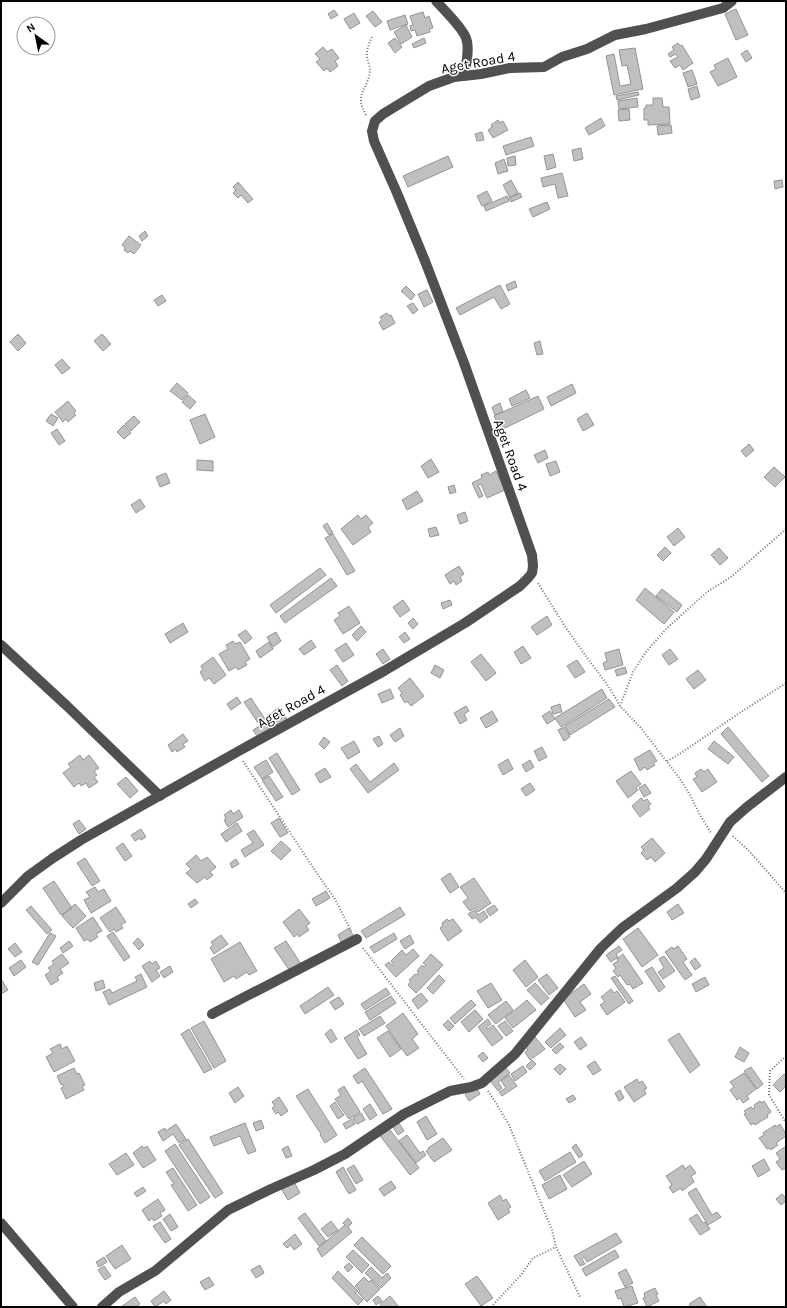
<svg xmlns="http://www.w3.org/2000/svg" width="787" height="1308" viewBox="0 0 787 1308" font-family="Karla,sans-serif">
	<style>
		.building { fill: #c0c0c0; stroke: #949494 }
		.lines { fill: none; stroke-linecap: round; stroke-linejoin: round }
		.path { stroke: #727272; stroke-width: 2; stroke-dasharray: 1 2; stroke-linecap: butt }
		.minor { stroke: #505050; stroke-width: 10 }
		.labels { text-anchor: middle; stroke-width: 3; stroke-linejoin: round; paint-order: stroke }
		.street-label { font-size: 14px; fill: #000; stroke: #fff }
	</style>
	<rect width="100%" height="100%" fill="#fff"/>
	<!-- building -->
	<path class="building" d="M736,9L748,35L736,40L725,14Z
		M334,10L338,15L331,19L328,14Z
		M373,11L382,22L375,27L366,16Z
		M423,12L425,18L429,16L433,28L429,29L430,32L417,36L415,30L411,31L410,26L413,25L410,16Z
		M354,13L360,23L350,29L344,19Z
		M405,15L408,24L390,30L387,21Z
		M406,25L412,37L401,44L394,32Z
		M395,38L402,47L395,53L388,43Z
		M424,38L426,43L414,48L412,44Z
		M678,43L680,46L682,45L693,63L683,70L680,65L675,68L670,61L678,57L676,54L670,57L668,54L674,50L672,47Z
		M323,47L327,52L332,49L339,58L335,61L338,66L330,72L327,68L324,71L316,62L320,59L315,54Z
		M635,48L643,89L614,95L606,56L614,54L620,86L631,84L627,65L622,66L619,50Z
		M747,50L752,58L746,62L741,54Z
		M728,58L737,77L718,86L710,72L716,69L714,65Z
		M692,70L697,84L688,87L683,73Z
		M697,86L700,97L691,100L688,89Z
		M638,92L639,95L617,100L616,96Z
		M637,98L638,107L619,109L618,101Z
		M653,98H662L663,107H669L670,124L648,125V120H644V108H646V105H653Z
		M629,109L630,120L619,121L618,110Z
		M601,118L605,126L589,135L585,128Z
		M498,120L500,123L503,121L508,130L493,138L488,130L492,127L491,125Z
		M671,125L672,133L658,135L657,126Z
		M482,132L484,140L477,141L475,134Z
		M531,137L534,146L506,155L503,146Z
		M581,148L583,159L574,161L572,150Z
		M553,154L556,167L547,170L544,156Z
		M448,156L453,167L408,187L403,176Z
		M515,156L516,165L508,166L507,158Z
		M504,159L508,171L498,174L495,163Z
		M562,173L568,196L558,198L555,184L543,187L541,178Z
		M511,180L518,193L510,198L503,185Z
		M782,180L783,187L775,189L774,181Z
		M238,182L253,199L248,203L241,195L238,198L233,193L236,190L233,187Z
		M487,191L492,201L482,206L477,196Z
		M520,193L522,197L511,202L509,198Z
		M507,196L509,201L486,211L484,206Z
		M547,202L550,209L533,217L529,209Z
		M145,231L148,236L142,241L139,236Z
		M129,236L141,245L134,254L130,251L128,253L124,250L125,247L122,245Z
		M515,281L517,287L508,291L506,285Z
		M500,285L510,304L501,309L494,297L460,315L456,308Z
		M406,286L415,295L411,300L401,291Z
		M427,290L433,302L424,307L418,294Z
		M162,295L166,301L158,306L154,300Z
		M413,303L418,310L413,314L407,306Z
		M387,313L389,316L391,315L395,323L383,330L379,322L382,320L380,317Z
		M18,334L26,343L18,351L10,342Z
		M102,334L111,344L103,351L94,341Z
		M540,341L543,354L537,355L534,343Z
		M62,359L70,368L62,374L55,365Z
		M177,383L188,393L182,400L170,391Z
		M572,384L576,393L551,406L547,397Z
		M526,390L530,398L512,406L509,399Z
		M188,395L196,402L190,409L182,402Z
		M538,396L544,409L501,430L494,416Z
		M68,401L76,411L74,413L76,415L68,422L66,419L63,422L55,412Z
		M500,403L503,412L495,415L492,407Z
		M587,413L594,425L583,431L577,419Z
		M51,414L58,418L53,426L46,421Z
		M205,414L215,437L200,444L190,420Z
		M134,416L140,422L131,431L125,424Z
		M124,425L131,433L124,439L117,432Z
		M57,429L65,441L59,445L51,433Z
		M749,444L754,450L746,457L741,451Z
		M545,450L548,458L538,463L534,455Z
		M431,459L439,472L428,478L421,466Z
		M197,460L213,461V471L197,470Z
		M556,461L560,472L550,476L546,464Z
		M774,467L785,477L775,487L764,477Z
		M496,471L505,490L487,498L481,484L478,485L483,496L479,498L472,483L482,478L481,475L488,472L489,475Z
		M166,473L170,483L160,487L156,477Z
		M454,485L456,492L450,494L448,487Z
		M417,491L423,501L407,510L402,500Z
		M140,499L145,507L136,513L131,505Z
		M465,512L468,521L460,524L457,515Z
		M358,515L361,519L366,515L373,523L368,527L371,532L353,545L341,529Z
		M327,523L333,533L329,535L323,526Z
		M436,527L439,535L430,537L428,529Z
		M678,528L685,537L674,546L667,537Z
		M333,534L355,571L347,575L325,538Z
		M665,547L671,553L663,561L657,555Z
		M719,548L728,558L720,565L711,555Z
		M459,566L464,574L460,577L462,581L456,585L454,581L450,584L445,575Z
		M320,568L326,575L276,613L270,605Z
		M331,578L337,586L285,623L280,616Z
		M645,588L674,612L664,624L636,600Z
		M662,589L682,605L677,612L656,596Z
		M403,600L410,610L400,617L393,607Z
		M450,600L452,605L443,609L441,603Z
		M349,606L360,623L343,634L334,620L340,616L338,613Z
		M547,616L552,625L537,635L531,627Z
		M413,618L418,624L413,629L408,623Z
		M183,623L188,632L170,643L165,634Z
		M361,626L366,632L357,641L352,635Z
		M246,630L252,638L245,644L238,635Z
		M276,632L281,641L273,647L267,637Z
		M405,632L410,639L404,643L399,637Z
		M311,640L316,647L304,655L299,649Z
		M233,641L235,644L240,642L250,659L245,662L247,665L238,670L236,667L229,671L219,654L228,649L226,645Z
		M269,642L273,649L260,658L256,651Z
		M346,643L354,655L343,662L335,650Z
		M523,646L531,658L521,664L514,652Z
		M383,649L390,659L383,664L376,654Z
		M619,649L623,665L605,670L603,663L607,661L605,653Z
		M670,649L678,659L669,665L662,655Z
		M481,654L496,673L486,681L471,662Z
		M213,657L226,675L214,684L209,678L205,681L200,672L203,670L201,666Z
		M577,660L585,672L575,678L567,666Z
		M337,665L348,681L342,686L330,670Z
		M435,665L444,670L440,678L431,673Z
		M625,667L627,673L617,676L615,670Z
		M698,670L706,680L694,689L686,679Z
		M410,678L424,696L411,706L407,701L405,703L400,695L402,693L398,688Z
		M390,689L394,698L382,703L378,694Z
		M602,689L607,698L561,727L555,718Z
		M237,697L241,703L231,710L227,704Z
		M251,698L265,719L258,723L244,702Z
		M609,699L615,707L570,735L565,726Z
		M560,704L562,712L553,714L551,707Z
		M466,706L469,711L464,714L467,720L460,724L454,713Z
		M279,707L287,719L275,728L267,717Z
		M492,711L498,721L486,728L480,718Z
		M550,711L555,719L547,724L542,716Z
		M265,723L270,731L258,738L253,730Z
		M564,727L570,737L564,741L558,730Z
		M728,727L769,776L762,782L721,734Z
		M400,728L404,736L395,742L390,735Z
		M183,734L188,741L183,744L185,747L177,752L176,749L172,752L168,745Z
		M379,736L383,744L378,747L373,739Z
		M324,737L330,742L324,749L319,744Z
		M354,741L360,752L348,759L341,748Z
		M714,741L734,757L728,764L708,749Z
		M542,747L547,757L539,761L534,751Z
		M650,750L657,761L653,763L655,765L647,770L645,767L640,771L634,759Z
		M277,753L300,790L292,795L269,758Z
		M80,755L83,760L89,755L99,768L94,771L97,775L94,777L98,782L89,788L86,783L81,786L79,783L74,787L63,773L71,767L68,764Z
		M508,759L513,769L503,775L498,765Z
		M266,760L273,772L262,779L254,767Z
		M530,760L534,767L526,772L522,765Z
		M394,763L399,770L368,793L350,769L356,764L370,782Z
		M325,768L331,777L320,783L315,774Z
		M701,769L704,772L708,769L717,782L702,792L693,779L697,777L695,773Z
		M631,771L641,784L636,788L638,790L628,798L616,781Z
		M269,776L283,797L276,801L262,780Z
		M126,777L138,791L130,798L117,784Z
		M530,783L535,790L526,796L521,789Z
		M645,784L651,793L644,797L639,788Z
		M641,798L644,801L647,799L651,804L648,806L650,809L640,817L632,806Z
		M231,810L233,814L239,810L243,817L228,827L224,820L226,818L224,815Z
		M279,818L288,833L280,837L271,823Z
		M79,820L86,829L79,834L73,824Z
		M237,823L242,831L226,842L221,834Z
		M141,829L146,837L141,840L140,838L135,841L131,835Z
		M254,830L264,845L245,857L241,850L253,843L247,834Z
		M652,838L665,853L655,862L651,857L647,860L641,853L644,850L641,847Z
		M281,841L291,850L281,860L271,851Z
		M123,843L132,856L125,861L116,848Z
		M196,855L201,861L207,857L216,867L210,872L213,875L207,880L205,877L197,883L186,873L191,869L186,864Z
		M85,858L100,881L92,886L77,863Z
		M236,859L239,864L232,868L230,863Z
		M450,873L459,887L450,893L441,879Z
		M474,878L491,903L478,912L475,908L470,911L463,902L468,898L460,887Z
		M54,881L72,908L61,915L43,888Z
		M95,887L98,892L104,889L111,901L91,913L84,900L90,897L86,892Z
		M326,891L330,898L316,906L312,899Z
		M195,899L198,903L191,908L188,904Z
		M75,904L86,916L73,928L62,916Z
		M678,904L684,913L672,920L667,912Z
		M494,905L498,910L490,916L486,910Z
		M31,906L52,930L47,934L26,910Z
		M116,907L126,922L121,925L123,928L116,932L114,929L110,932L100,918Z
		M400,907L405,915L366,938L361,931Z
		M299,909L310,923L306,926L309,930L299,937L298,934L294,937L283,922Z
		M475,910L478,915L484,911L488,917L480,923L476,917L472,919L468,914Z
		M93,917L102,931L96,934L98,937L90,942L88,939L84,941L76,928Z
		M447,919L449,921L453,919L462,931L448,941L440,928L443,926L442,923Z
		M349,928L353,935L341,942L338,935Z
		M638,928L658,955L642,967L623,939Z
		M113,932L130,957L124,961L107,936Z
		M50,933L56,936L38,965L32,962Z
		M394,933L397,939L374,953L370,947Z
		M221,935L228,944L214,954L210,948L213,945L211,942Z
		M410,935L414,943L405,949L400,941Z
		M138,938L144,945L139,950L133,943Z
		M69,941L73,946L63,953L60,948Z
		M286,941L301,964L290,971L274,948Z
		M240,942L257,971L249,975L247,972L236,979L234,976L224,982L211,959Z
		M15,943L22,952L15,957L8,949Z
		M619,946L622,950L616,954L618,957L611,962L606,955Z
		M678,946L687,959L683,962L692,975L685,980L665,952L672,947L673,949Z
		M413,949L419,956L396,977L385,965L389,962L393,966L394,965L391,961L402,950L406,955Z
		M62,954L69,963L60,969L63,973L57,977L59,980L51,985L45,975L51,971L48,968L54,964L52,961Z
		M431,954L443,965L416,993L408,985L411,981L409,980L415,974L416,975L419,972L417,971L422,965L424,967L426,965L423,963Z
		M623,954L643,983L633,989L630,984L627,985L620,975L618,977L613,971L616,969L613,964L618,961L617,959Z
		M664,956L675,971L663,979L658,972L664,968L659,959Z
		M695,958L701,966L695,970L690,962Z
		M21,960L26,967L14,976L9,968Z
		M525,960L538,977L526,987L513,970Z
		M150,961L152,964L156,961L160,968L156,970L160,976L152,982L142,966Z
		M170,966L173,972L164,978L160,972Z
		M652,967L665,987L659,992L645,971Z
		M141,974L147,987L109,1005L103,992L110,989L112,993L137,981L135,977Z
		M547,974L558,988L549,995L538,980Z
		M439,975L445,981L433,994L427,988Z
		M615,976L633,1001L629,1004L611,978Z
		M705,977L709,985L696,992L692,984Z
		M1,979L8,990L3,993L1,992Z
		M103,980L105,988L96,991L94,983Z
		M491,983L502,1000L488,1008L477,991Z
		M535,983L549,998L541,1005L527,990Z
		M584,984L591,994L580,1002L586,1010L575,1017L563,999Z
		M328,987L334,995L305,1014L300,1006Z
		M386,988L390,994L365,1010L361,1004Z
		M611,989L614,993L617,991L625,1002L607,1015L600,1005L605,1002L601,997Z
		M421,993L428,1001L418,1009L412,1000Z
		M391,996L396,1003L370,1020L365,1012Z
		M339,997L344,1004L335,1010L330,1002Z
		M471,1000L476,1005L455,1024L450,1018Z
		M527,1000L536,1010L513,1028L505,1018Z
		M506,1001L513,1010L496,1024L488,1015Z
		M475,1010L483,1019L469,1032L461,1022Z
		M403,1013L418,1034L412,1039L419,1048L407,1056L386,1026Z
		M380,1016L385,1023L364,1036L359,1029Z
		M488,1019L491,1024L486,1028L488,1029L493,1025L503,1038L492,1046L478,1027Z
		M448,1020L454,1026L449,1031L443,1025Z
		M204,1021L226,1061L214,1068L191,1028Z
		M505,1021L513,1031L506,1036L498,1026Z
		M560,1028L566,1035L551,1048L545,1042Z
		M189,1029L212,1069L204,1073L181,1034Z
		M331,1029L337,1039L331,1043L325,1034Z
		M357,1030L360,1035L357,1037L367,1054L358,1059L344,1038Z
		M388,1031L401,1049L390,1057L377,1038Z
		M679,1033L700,1065L690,1073L668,1040Z
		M535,1037L545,1049L530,1060L525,1052L528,1050L524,1045Z
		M581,1037L587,1045L580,1050L574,1042Z
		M560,1043L564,1047L556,1054L552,1050Z
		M60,1044L62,1049L67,1046L75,1061L54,1072L46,1057L53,1053L50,1049Z
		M740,1047L749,1053L744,1062L735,1057Z
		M483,1052L488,1058L483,1062L478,1056Z
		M532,1060L536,1064L530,1070L526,1066Z
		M595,1061L601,1070L593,1075L587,1066Z
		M560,1064L566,1069L560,1075L554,1069Z
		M523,1066L527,1072L515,1081L511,1074Z
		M505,1067L510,1073L498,1082L502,1088L498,1091L489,1079Z
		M751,1067L763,1084L757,1089L744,1071Z
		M74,1068L77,1074L79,1073L85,1085L82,1086L84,1090L66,1099L61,1088L64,1086L63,1084L61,1085L57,1076Z
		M365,1068L392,1109L383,1114L362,1081L358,1084L353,1076Z
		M744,1073L756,1089L747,1096L749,1099L743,1103L740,1098L737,1100L730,1090L734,1087L730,1082Z
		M784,1074L786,1076V1086L780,1092L773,1085Z
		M509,1075L517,1086L502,1096L499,1092L506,1088L501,1081Z
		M637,1079L639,1083L642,1081L647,1088L644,1090L646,1094L634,1102L624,1087Z
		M344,1086L360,1112L349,1119L335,1099L341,1095L338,1090Z
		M238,1087L244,1096L235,1103L229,1093Z
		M476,1087L480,1094L469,1101L465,1094Z
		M308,1089L337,1135L325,1143L320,1135L321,1134L296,1096Z
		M620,1090L624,1098L619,1101L615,1093Z
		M573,1095L576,1099L569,1103L566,1099Z
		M279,1097L288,1111L281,1116L278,1112L276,1114L272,1108L275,1106L272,1102Z
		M760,1101L761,1103L764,1101L771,1112L767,1115L768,1117L755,1125L754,1123L751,1125L744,1114L746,1113L744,1111L751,1107L753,1109L755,1107L754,1105Z
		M335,1102L344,1115L338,1119L330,1106Z
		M370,1104L377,1115L370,1120L363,1109Z
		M361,1113L365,1120L357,1124L353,1118Z
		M426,1116L437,1134L427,1140L417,1122Z
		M352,1119L355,1124L346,1129L343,1124Z
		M261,1120L264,1128L256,1131L253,1123Z
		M245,1123L256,1151L248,1154L240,1136L214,1146L210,1137Z
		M399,1123L404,1131L398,1135L393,1127Z
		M176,1124L186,1139L179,1143L173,1134L163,1141L158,1132L165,1128L166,1131Z
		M780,1124L786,1134V1136L776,1143L778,1145L771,1150L770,1148L767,1149L759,1138L764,1135L763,1133L775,1125L776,1127Z
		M387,1126L419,1168L410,1175L378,1133Z
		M407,1135L420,1153L423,1151L426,1155L416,1163L399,1141Z
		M443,1138L452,1150L434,1162L426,1151L429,1149L428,1148Z
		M188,1139L223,1193L215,1198L179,1145Z
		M175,1144L210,1197L200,1204L165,1151Z
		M576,1144L583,1155L579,1158L572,1147Z
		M142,1146L144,1148L147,1146L156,1160L143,1168L133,1153Z
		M288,1146L292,1156L286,1158L282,1149Z
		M786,1146V1168L782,1170L776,1162L780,1159L776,1153Z
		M570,1152L576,1162L545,1181L539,1171Z
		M126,1153L134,1165L117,1175L109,1164Z
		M764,1159L770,1170L758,1177L752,1166Z
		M584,1161L592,1174L572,1187L563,1175Z
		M354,1165L363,1180L356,1184L347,1169Z
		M683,1165L685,1169L690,1165L696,1173L691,1176L694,1182L682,1191L681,1188L673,1193L669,1187L672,1185L666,1176Z
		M343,1167L356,1190L349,1194L336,1172Z
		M173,1168L197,1205L188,1211L171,1185L174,1184L166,1172Z
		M560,1175L567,1189L549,1199L542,1185Z
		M293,1180L300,1193L288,1200L281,1188Z
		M391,1181L396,1188L384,1196L379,1189Z
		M143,1187L146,1191L137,1197L134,1193Z
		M696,1188L712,1215L717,1212L721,1217L708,1225L688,1193Z
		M782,1194L786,1198V1201L781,1205L776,1199Z
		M500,1195L503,1201L506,1199L511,1207L508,1209L510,1212L498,1220L488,1203Z
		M158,1199L165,1210L160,1213L162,1216L154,1221L152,1218L149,1221L142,1210Z
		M305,1213L326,1241L319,1246L298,1218Z
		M170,1214L178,1227L171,1231L163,1219Z
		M697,1214L703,1223L705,1222L710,1229L700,1235L689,1219Z
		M348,1218L352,1223L348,1227L352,1232L322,1257L317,1249L345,1225L343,1223Z
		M331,1221L338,1230L328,1237L321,1229Z
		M160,1222L171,1239L165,1243L153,1226Z
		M616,1233L622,1242L587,1262L584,1257L582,1259L585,1264L580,1266L574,1256Z
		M295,1234L302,1244L294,1250L291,1245L287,1248L283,1244Z
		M362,1237L391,1266L383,1274L354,1245Z
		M122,1245L131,1259L115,1269L106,1256Z
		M353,1250L369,1265L362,1273L346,1257Z
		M615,1250L619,1257L586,1276L582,1269Z
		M104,1257L107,1262L99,1267L96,1262Z
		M349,1263L353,1267L348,1272L344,1267Z
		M260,1265L264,1273L256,1278L251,1270Z
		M104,1266L111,1276L105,1280L98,1270Z
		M371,1267L382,1278L387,1273L391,1278L381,1288L365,1273Z
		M626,1269L633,1283L625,1287L618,1273Z
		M338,1271L358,1291L355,1293L363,1300L358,1305L332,1278Z
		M477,1276L493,1298L481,1306L465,1284Z
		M209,1277L214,1285L205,1290L200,1282Z
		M364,1277L369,1282L371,1280L380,1289L367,1302L358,1293L360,1291L355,1286Z
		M632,1286L638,1303L624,1307L621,1298L618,1299L615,1291Z
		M655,1288L658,1294L656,1295L659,1301L647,1307L643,1298L645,1297L644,1293Z
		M164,1291L171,1300L166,1304L164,1301L155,1307L151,1301Z
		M378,1296L382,1301L376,1305L373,1300Z
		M390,1296L399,1307H382L380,1304Z
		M135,1297L140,1304L135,1307H121Z
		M700,1297L707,1307H691L689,1304Z"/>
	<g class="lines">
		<!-- path -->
		<path class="path" d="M366,115C353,93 369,89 370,70C370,66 368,62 367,58C366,50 369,44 372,37
			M538,583L564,625L588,659L609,687L620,706L641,728L680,779L690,795L700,815L711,833
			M620,706L633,672L646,652L667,628L707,592L731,577L786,529
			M243,761L316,872L335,899L351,931
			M667,761L681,753L738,714L786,683
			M733,836L750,852L786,893
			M363,948L464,1079
			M786,1056L770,1071L769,1095L786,1123
			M488,1091L496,1103L509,1125L552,1230L556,1247L580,1297
			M491,1307L521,1275L533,1258L556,1247"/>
		<!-- minor -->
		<path class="minor" d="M436,1C444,10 462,27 466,38C470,48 466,66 464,76
			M1,645L67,706L160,796
			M1,903L28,876L53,858L81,840L237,752L384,671L465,623L520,586L528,578L532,573L533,566L532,555L464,363L425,261L397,193L374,141L372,131L375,121L383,114L429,86L454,77L481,74L510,68L544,67L562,57L587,49L615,35L646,29L723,8L732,1
			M212,1014L357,939
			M1,1223L73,1307
			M102,1307L119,1292L155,1271L228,1210L271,1189L314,1170L345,1154L404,1114L450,1091L471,1087L482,1083L515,1054L601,948L622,928L677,888L695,872L706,859L730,822L747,807L786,777"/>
	</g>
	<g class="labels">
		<!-- street labels -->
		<g class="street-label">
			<text transform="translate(478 62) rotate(-10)" y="5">Aget Road 4</text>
			<text transform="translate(511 455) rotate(70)" y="5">Aget Road 4</text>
			<text transform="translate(291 706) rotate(-29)" y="5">Aget Road 4</text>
		</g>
	</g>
	<!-- border -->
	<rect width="787" height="1308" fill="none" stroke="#000000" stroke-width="4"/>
	<!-- north arrow -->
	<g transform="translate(36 36) rotate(327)"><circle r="19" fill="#ffffff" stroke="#999999"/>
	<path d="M0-3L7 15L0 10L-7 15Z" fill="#000000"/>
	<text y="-6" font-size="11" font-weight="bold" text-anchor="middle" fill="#000000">N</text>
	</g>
</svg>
